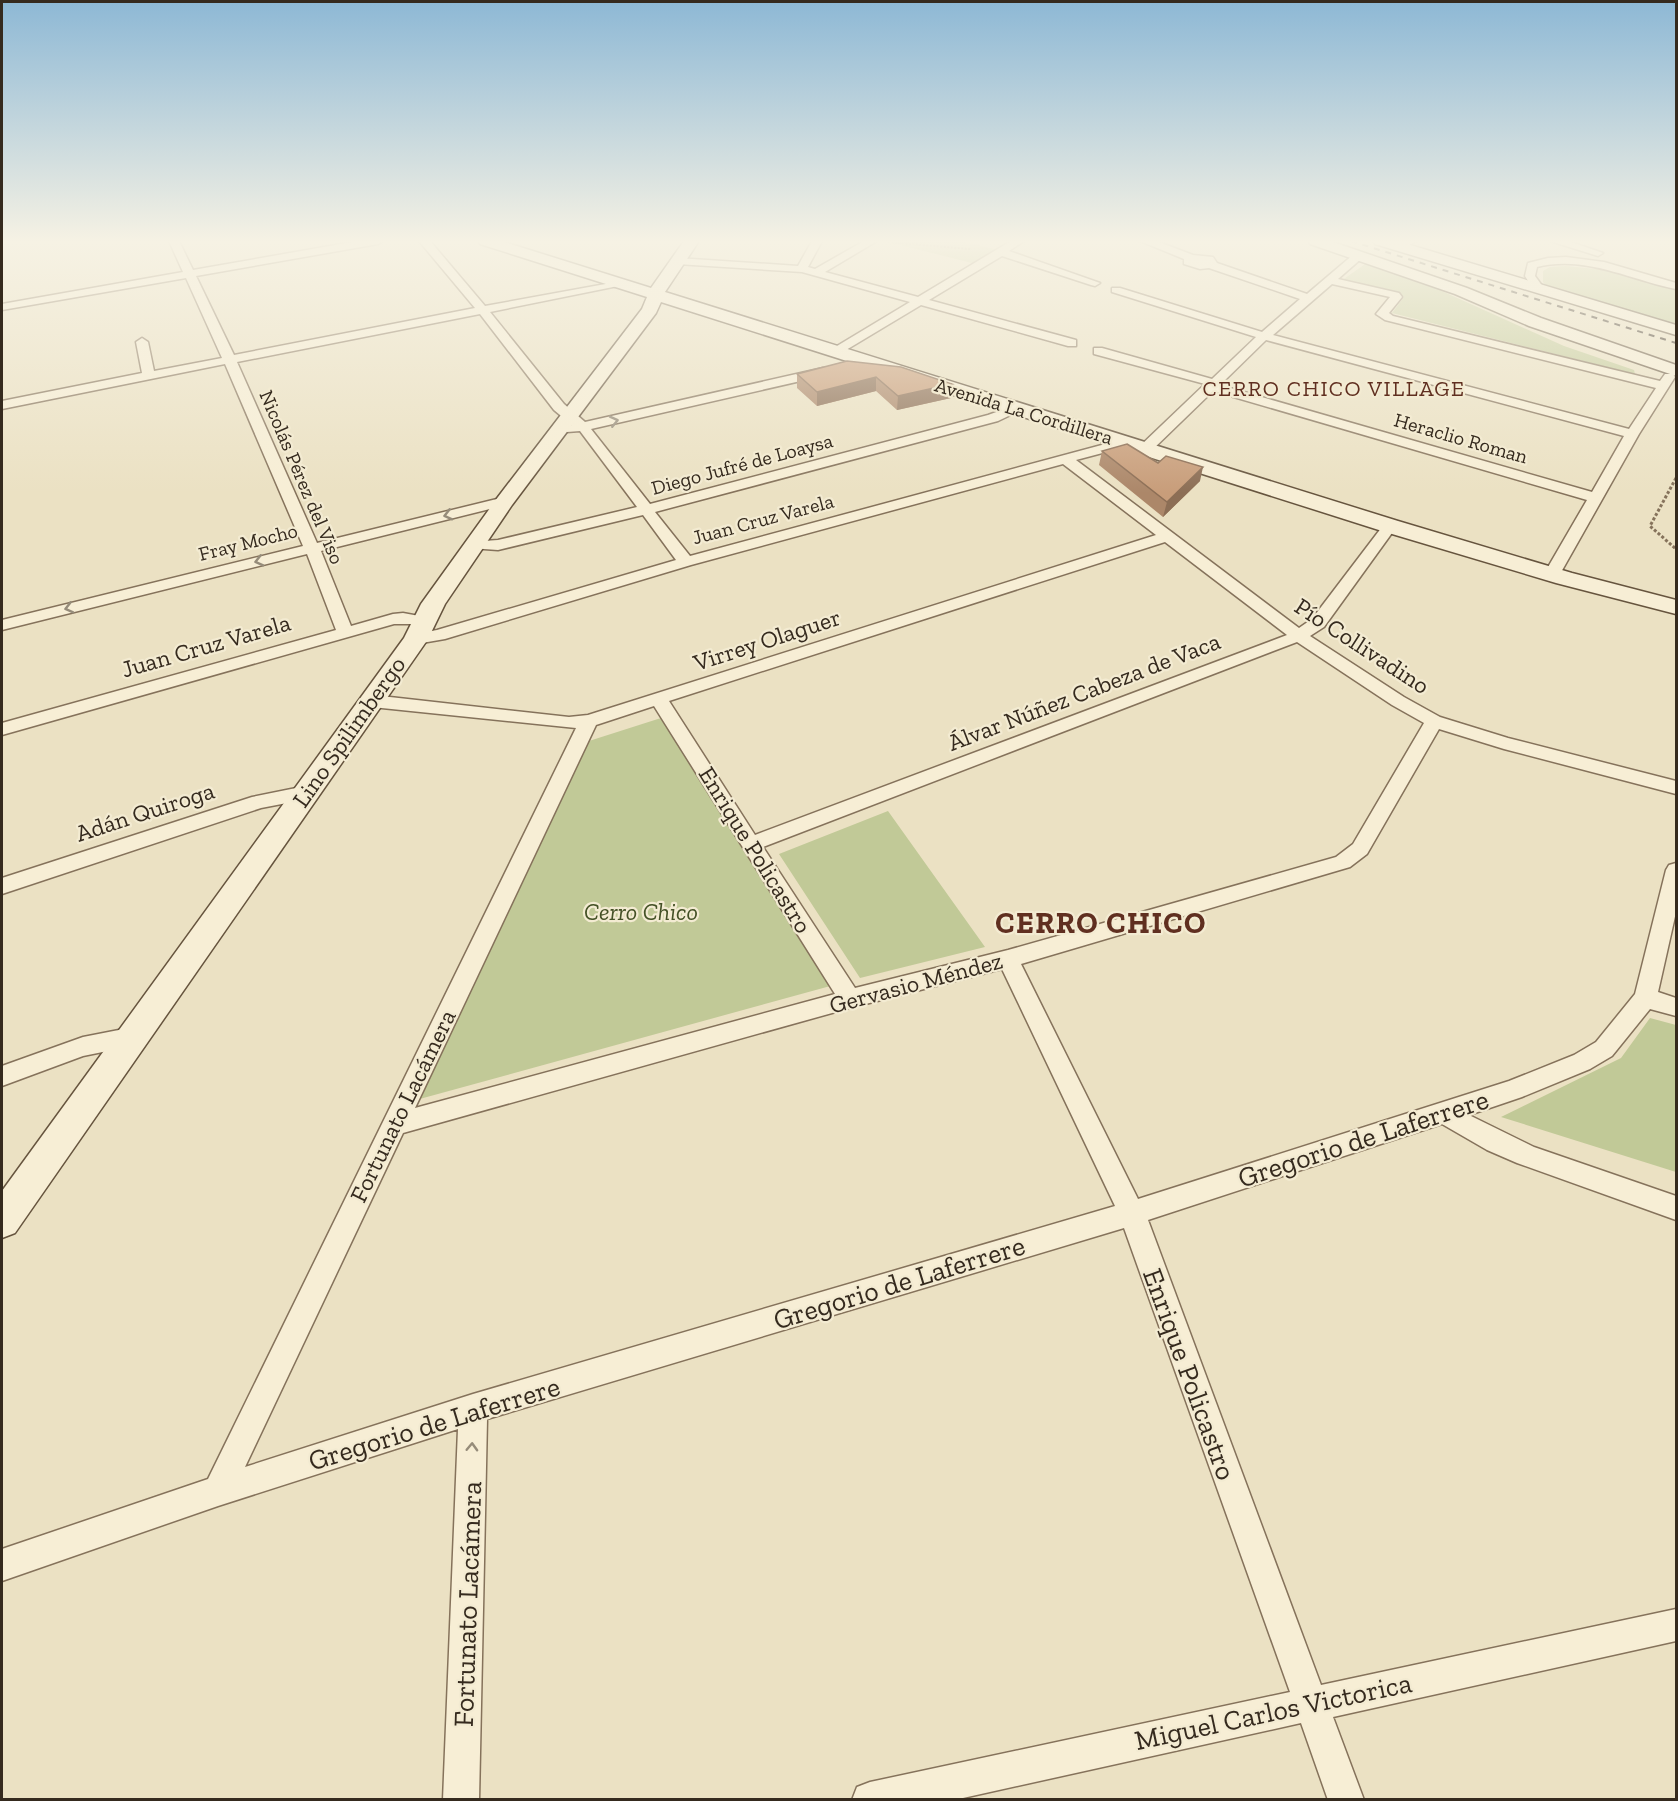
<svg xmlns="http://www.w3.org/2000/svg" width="1678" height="1801" viewBox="0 0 1678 1801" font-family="'Zilla Slab',serif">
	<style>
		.green { fill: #c1c997 }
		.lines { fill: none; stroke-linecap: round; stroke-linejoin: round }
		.minor-casing { stroke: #85725b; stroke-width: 3 }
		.secondary-casing { stroke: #66543e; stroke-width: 3 }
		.path-far1 { stroke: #85725b; stroke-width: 2; stroke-dasharray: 2 1.5; stroke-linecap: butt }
		.path { stroke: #85725b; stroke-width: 3; stroke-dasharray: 3 2; stroke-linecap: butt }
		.minor { fill: #f7eed5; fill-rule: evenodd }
		.secondary { fill: #f7eed5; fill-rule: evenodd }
		.rail { stroke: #352a1e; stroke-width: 2; stroke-dasharray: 6 6; stroke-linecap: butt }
		.wall { fill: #ac8769 }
		.shaded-wall { fill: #8c6e55 }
		.building { fill: #c89d7a; stroke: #8c6e55; stroke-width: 1.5 }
		.oneway { stroke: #968c7a }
		.labels { text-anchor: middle; stroke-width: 4.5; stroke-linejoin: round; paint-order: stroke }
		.far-street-label { font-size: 20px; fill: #352a1e; stroke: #f3ebd2 }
		.far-neighbourhood-label { font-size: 22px; letter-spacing: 1.5px; fill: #602f20; stroke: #f3ebd2 }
		.street-label { font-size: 24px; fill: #352a1e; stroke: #f3ebd2 }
		.park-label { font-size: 24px; font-style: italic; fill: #445126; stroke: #f3ebd2 }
		.near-street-label { font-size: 28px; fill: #352a1e; stroke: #f3ebd2 }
		.district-label { font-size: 30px; font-weight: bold; letter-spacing: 1.5px; fill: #602f20; stroke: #f3ebd2 }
	</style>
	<rect width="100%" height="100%" fill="#ebe1c3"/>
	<!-- green -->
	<path class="green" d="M895,241H961L998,250L976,264L892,243Z
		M1368,262L1413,278L1564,346L1634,370L1635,374L1392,313L1404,297L1400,293L1341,281Z
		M1566,266L1607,270L1676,290V325L1549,289L1543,282V271L1550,267Z
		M661,718L834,985L416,1100L589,741Z
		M888,811L985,947L860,978L779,854Z
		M1650,1018L1676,1025V1172L1501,1117L1621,1058Z"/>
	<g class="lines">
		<!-- minor casing -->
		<g class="minor-casing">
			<path id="minor" d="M169,241H179L193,270L358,241H383L378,244L196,276L234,355L475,308L419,241H430L485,306L622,281L623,283L618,286L490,312L564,404L585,422L823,368L827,369L829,372L827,375L591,429L650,504L988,415L1016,405L1023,409L998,421L655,512L690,556L1124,439L1131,443L1129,446L1076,460L1299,628L1312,619L1385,523H1395L1397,526L1324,627L1310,636L1404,697L1440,717L1508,738L1676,781V794L1504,749L1439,729L1367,854L1350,867L1021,964L1138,1199L1509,1081L1574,1055L1596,1042L1635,994L1666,870L1669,865L1676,863V912L1658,992L1676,998V1016L1650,1009L1612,1056L1590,1069L1522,1097L1469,1115L1534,1147L1676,1196V1220L1517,1163L1487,1150L1442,1124L1148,1220L1321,1685L1676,1609V1641L1333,1717L1364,1800H1328L1301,1723L954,1800H852L857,1787L870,1782L1290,1692L1124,1228L487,1419L479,1800H443L458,1429L218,1506L2,1581V1549L208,1479L576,728L372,707L366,705L363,701L366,697L372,695L569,717L588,715L1156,535L1063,464L691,565L445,639L416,644L410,643L408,639L410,635L437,630L676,560L643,515L498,550L470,548L467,545L470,542L498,540L637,507L580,431L567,432L565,429L567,426L572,425L554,410L480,314L237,362L317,543L505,497L510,498L512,501L510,504L321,551L351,626L393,614L403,613L430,618L432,621L430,624H394L2,735V723L336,630L307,554L2,630V620L303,546L225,364L2,409V401L142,373L136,342L142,338L148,342L154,371L222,358L186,278L2,310V304L183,272ZM1165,542L1287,635L755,835L669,701ZM1297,642L1392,705L1424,723L1353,844L1336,857L1008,950L855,988L763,847ZM654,706L835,994L415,1108L596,725ZM1002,969L1115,1206L473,1394L245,1467L403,1133L850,1008Z
				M812,241H822L808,267L815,269L864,241H877L825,272L918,297L1011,241H1024L1009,251L1100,283L1095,286L1091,285L1002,256L929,300L1076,340V346H1068L921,305L836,356L832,355V349L910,302L802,272L677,264L672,261L677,258L798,266Z
				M1140,241H1156L1193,255L1213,257L1217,263L1307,294L1354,254H1362V258L1338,279L1399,293L1402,297L1389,313L1393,316L1660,381L1665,374H1673L1675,377L1639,434L1560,574L1558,577H1546L1544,574L1587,500L1213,391L1150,452H1140L1138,449L1140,446L1205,384L1094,354V348H1102L1212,379L1256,337L1112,292V288H1120L1262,332L1300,299L1209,268L1200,269L1184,264V259ZM1332,284L1390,297L1376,314L1385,320L1656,388L1629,429L1273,335ZM1266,340L1624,436L1592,492L1220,385Z
				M1402,241H1416L1403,249H1395V245Z
				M1550,241H1568L1603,253L1598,256Z
				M1566,257L1604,262L1676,283V289C1630,280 1586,255 1537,267L1535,276L1543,287L1537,290L1533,289L1525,276L1528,263L1548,258Z
				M306,786L313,788L316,793L313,798L261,808L2,894V878L252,797Z
				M134,1027L142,1030L146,1037L142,1044L83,1056L2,1086V1066L83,1037Z"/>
		</g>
		<!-- secondary casing -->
		<g class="secondary-casing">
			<path id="secondary" d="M478,241H501L651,288L684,241H699L665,292L1398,521L1572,573L1676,600V614L1556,583L1382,531L661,302L656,313L512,505L445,604L428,639L15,1233L2,1238V1191L404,638L421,604L498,497L642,309L647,297L480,244Z
				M1308,241H1330L1467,288L1541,318L1676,365V376L1529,326L1455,294L1310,244Z
				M1373,241H1397L1676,325V335L1375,244Z"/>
		</g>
		<!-- path-far1 -->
		<path class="path-far1" d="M888,242L970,249"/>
		<!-- path -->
		<path class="path" d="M1676,478L1650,526L1676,549"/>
		<!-- minor -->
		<use href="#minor" class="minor"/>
		<!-- secondary -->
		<use href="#secondary" class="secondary"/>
		<!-- rail -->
		<path class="rail" d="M1351,241L1676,343"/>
	</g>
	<!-- wall -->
	<path class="wall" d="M847,361L952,384L951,398L897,410L876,391L817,406L797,388V374Z
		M1102,451L1158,463L1200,481L1163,517L1099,465Z"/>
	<!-- shaded-wall -->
	<path class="shaded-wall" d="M876,377V391L817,406V392Z
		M952,384L951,398L897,410L898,396Z
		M1203,467L1200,481L1163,517L1167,502Z"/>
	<!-- building -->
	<path class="building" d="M847,361L901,367L952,384L898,396L876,377L817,392L797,374Z
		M1127,444L1158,463L1166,456L1203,467L1167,502L1102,451Z"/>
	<!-- one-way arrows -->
	<defs><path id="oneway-chevron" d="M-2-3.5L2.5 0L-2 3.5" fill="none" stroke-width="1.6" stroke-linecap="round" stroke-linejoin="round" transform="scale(1.5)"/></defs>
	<g class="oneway">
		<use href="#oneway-chevron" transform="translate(614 421) rotate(-13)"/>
		<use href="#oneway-chevron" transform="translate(448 515) rotate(166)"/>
		<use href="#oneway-chevron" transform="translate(259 561) rotate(166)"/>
		<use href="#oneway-chevron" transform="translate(69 608) rotate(166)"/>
		<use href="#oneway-chevron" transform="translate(472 1447) rotate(-88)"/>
	</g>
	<!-- sky -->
	<linearGradient id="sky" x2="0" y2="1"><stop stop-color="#8db8d5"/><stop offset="0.49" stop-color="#f6f2e4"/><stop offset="1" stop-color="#f6f2e4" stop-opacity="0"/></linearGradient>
	<rect width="1678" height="493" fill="url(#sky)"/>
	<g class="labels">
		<!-- far-street labels -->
		<g class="far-street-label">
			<text transform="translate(1024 411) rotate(17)" y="7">Avenida La Cordillera</text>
			<text transform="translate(1461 438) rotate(16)" y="7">Heraclio Roman</text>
			<text transform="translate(742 464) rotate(-15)" y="7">Diego Jufré de Loaysa</text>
			<text transform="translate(302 477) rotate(67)" y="7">Nicolás Pérez del Viso</text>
			<text transform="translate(763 519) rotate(-15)" y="7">Juan Cruz Varela</text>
			<text transform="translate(248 542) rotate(-14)" y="7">Fray Mocho</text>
		</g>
		<!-- far-neighbourhood labels -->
		<g class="far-neighbourhood-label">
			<text x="1334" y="396">CERRO CHICO VILLAGE</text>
		</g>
		<!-- street labels -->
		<g class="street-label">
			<text transform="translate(767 640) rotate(-18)" y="8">Virrey Olaguer</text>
			<text transform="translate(206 646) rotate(-16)" y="8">Juan Cruz Varela</text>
			<text transform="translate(1362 646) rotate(33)" y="8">Pío Collivadino</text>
			<text transform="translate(1084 692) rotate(-21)" y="8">Álvar Núñez Cabeza de Vaca</text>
			<text transform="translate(349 732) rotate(-55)" y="8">Lino Spilimbergo</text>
			<text transform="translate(145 812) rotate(-18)" y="8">Adán Quiroga</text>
			<text transform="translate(755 850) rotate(58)" y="8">Enrique Policastro</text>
			<text transform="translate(916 983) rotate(-15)" y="8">Gervasio Méndez</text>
			<text transform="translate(403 1106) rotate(-64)" y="8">Fortunato Lacámera</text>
		</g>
		<!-- park labels -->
		<g class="park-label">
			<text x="641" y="920">Cerro Chico</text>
		</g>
		<!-- near-street labels -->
		<g class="near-street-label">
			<text transform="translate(1363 1138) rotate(-18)" y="10">Gregorio de Laferrere</text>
			<text transform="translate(899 1282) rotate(-17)" y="10">Gregorio de Laferrere</text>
			<text transform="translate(1190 1374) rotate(70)" y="10">Enrique Policastro</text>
			<text transform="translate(434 1423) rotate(-17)" y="10">Gregorio de Laferrere</text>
			<text transform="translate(467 1604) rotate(-88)" y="10">Fortunato Lacámera</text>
			<text transform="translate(1273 1711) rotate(-12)" y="10">Miguel Carlos Victorica</text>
		</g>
		<!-- district labels -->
		<g class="district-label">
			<text x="1101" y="933">CERRO CHICO</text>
		</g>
	</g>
	<!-- border -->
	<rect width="1678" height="1801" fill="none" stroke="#352a1e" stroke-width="6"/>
</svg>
